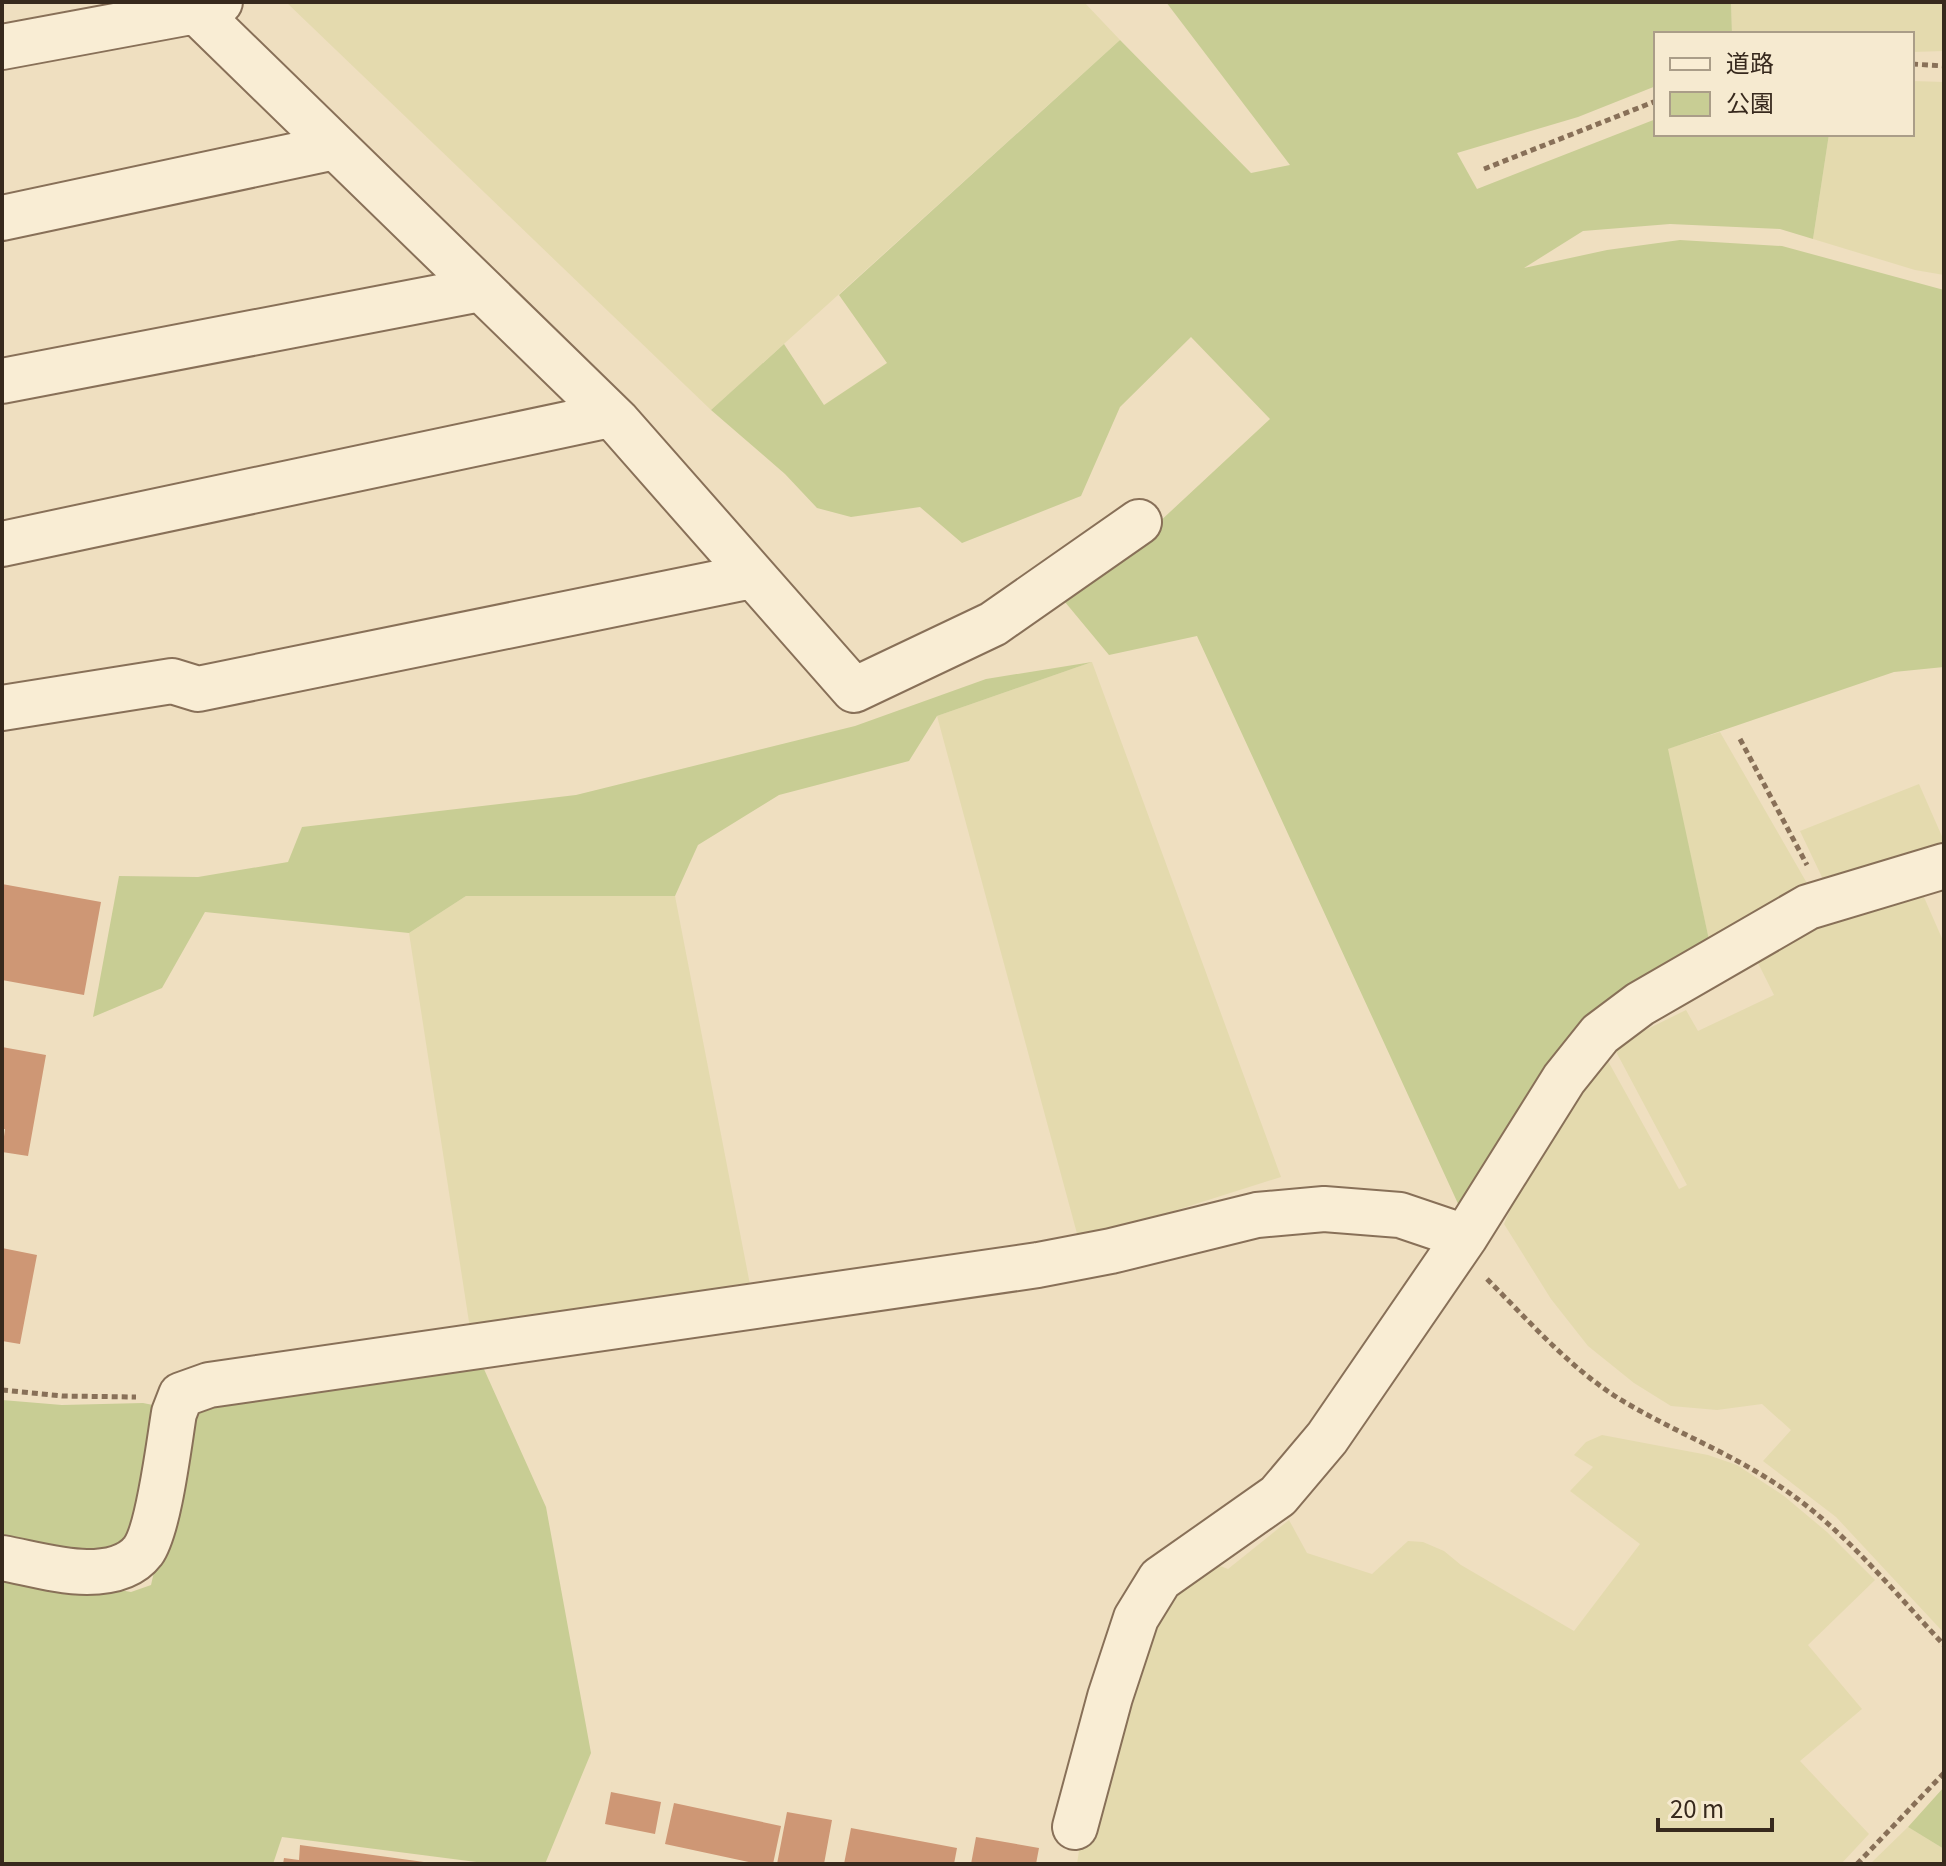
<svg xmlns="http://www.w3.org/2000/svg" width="1946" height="1866" viewBox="0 0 1946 1866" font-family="Georgia,'Noto Sans JP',serif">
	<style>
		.farmland { fill: #e4daae }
		.green { fill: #c8cd94 }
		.building { fill: #ce9775 }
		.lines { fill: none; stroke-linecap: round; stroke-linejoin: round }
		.minor-casing { stroke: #887058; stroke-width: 48 }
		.path { stroke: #887058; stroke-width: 5; stroke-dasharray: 6 4; stroke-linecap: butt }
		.minor { stroke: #f9edd4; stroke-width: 44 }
	</style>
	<rect width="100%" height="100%" fill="#efdfc0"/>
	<!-- farmland -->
	<path class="farmland" d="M286,2H1084L1120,40L711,410Z
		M1731,2H1944V51L1912,52V34H1732Z
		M1912,81L1944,82V275L1915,270L1813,239L1829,134H1912Z
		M1092,662L1281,1177L1079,1241L937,716Z
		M1720,732L1812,892L1711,949L1667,749Z
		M1919,784L1944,841V852L1829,892L1800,831Z
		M1920,888L1944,943V1633L1836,1517L1763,1461L1791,1430L1762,1404L1717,1410L1671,1406L1634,1383L1588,1346L1551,1299L1504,1224L1545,1128L1603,1052L1679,1189L1687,1185L1613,1046L1686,1010L1698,1031L1774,995L1755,957L1815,919Z
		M466,896H675L752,1295L471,1335L409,933Z
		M1602,1435L1708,1455L1737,1465L1784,1496L1827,1532L1875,1580L1808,1645L1862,1709L1800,1761L1869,1834L1841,1864H1077L1081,1837L1120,1700L1170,1590L1210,1562L1228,1569L1289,1520L1307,1553L1372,1574L1408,1541L1423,1542L1444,1551L1461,1565L1574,1631L1640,1544L1570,1491L1593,1467L1574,1455L1586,1442Z
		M1908,1827L1944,1849V1864H1870Z"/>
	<!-- green -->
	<path class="green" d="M1166,2H1731L1732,34H1656V86L1578,117L1457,153L1477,189L1656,119V134H1829L1813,239L1780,229L1670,224L1583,231L1524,268L1607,250L1680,240L1782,246L1944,290V667L1894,672L1668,749L1711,949L1460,1208L1197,636L1109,655L1060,596L1142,538L1270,419L1191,337L1120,407L1081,496L962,543L920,507L851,517L817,508L785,474L711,410L784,344L824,405L887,363L839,295L1120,40L1251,173L1290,165Z
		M1092,662L937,716L909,761L779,795L698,845L675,896H466L409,933L205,912L162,988L93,1017L119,876L198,877L288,862L302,827L576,795L855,726L986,679Z
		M479,1358L546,1507L591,1753L545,1864H492L282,1837L273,1864H2V1569L131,1592L151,1585L193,1401Z
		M2,1400L62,1405L143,1403L158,1406L146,1523L110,1557L2,1544Z
		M1944,1787V1849L1908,1827Z"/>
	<!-- building -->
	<path class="building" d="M2,884L101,902L84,995L2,980Z
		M2,1047L46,1055L28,1156L2,1152L5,1129H2Z
		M2,1248L37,1255L20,1344L2,1341Z
		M611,1792L661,1802L655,1834L605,1824Z
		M674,1803L781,1826L773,1864H758L665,1844Z
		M787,1812L832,1820L824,1864H777Z
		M851,1828L957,1848L954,1864H844Z
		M976,1837L1039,1848L1036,1864H971Z
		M300,1845L424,1862V1864H283L284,1858L299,1860Z"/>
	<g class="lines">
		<!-- minor casing -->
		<g class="minor-casing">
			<path id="minor" d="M196,11L618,422L854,690L993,624L1139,522
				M2,47L196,11L220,2
				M2,218L335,147
				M2,381L481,289
				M2,544L610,415
				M2,708L172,681L198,689L752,576
				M2,1558C29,1563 60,1572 87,1572C108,1572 130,1568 143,1551C159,1529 169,1443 174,1413L181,1395L209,1385L1038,1265L1111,1251L1257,1215L1324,1209L1400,1215L1465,1237
				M1075,1827L1110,1697L1136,1618L1160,1579L1278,1496L1327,1438L1465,1237L1564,1079L1600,1034L1640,1004L1808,907L1944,866"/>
		</g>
		<!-- path -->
		<path class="path" d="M1912,64L1944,66
			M1484,169L1656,101
			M1740,739L1807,865
			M1487,1279C1530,1322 1574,1373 1628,1404C1681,1435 1737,1456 1788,1492C1847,1533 1894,1592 1944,1645
			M2,1390L62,1396L136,1397
			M1857,1864L1944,1773"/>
		<!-- minor -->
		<use href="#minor" class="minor"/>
	</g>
	<!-- border -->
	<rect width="1946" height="1866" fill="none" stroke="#37291d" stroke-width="8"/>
	<!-- legend -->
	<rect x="1654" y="32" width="260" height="104" fill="#f6ead0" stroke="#aa9d88" stroke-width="2"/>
	<rect x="1670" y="58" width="40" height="12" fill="#f9edd4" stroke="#aa9d88" stroke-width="2"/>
	<text x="1726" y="72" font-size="24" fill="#37291d">道路</text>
	<rect x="1670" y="92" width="40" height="24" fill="#c8cd94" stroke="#aa9d88" stroke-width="2"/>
	<text x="1726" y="112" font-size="24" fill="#37291d">公園</text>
	<!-- scale -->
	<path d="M1658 1818v12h114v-12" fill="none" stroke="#37291d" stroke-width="4"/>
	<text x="1670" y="1818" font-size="24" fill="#37291d" stroke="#f6ead0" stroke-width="6" paint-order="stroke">20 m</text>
</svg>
